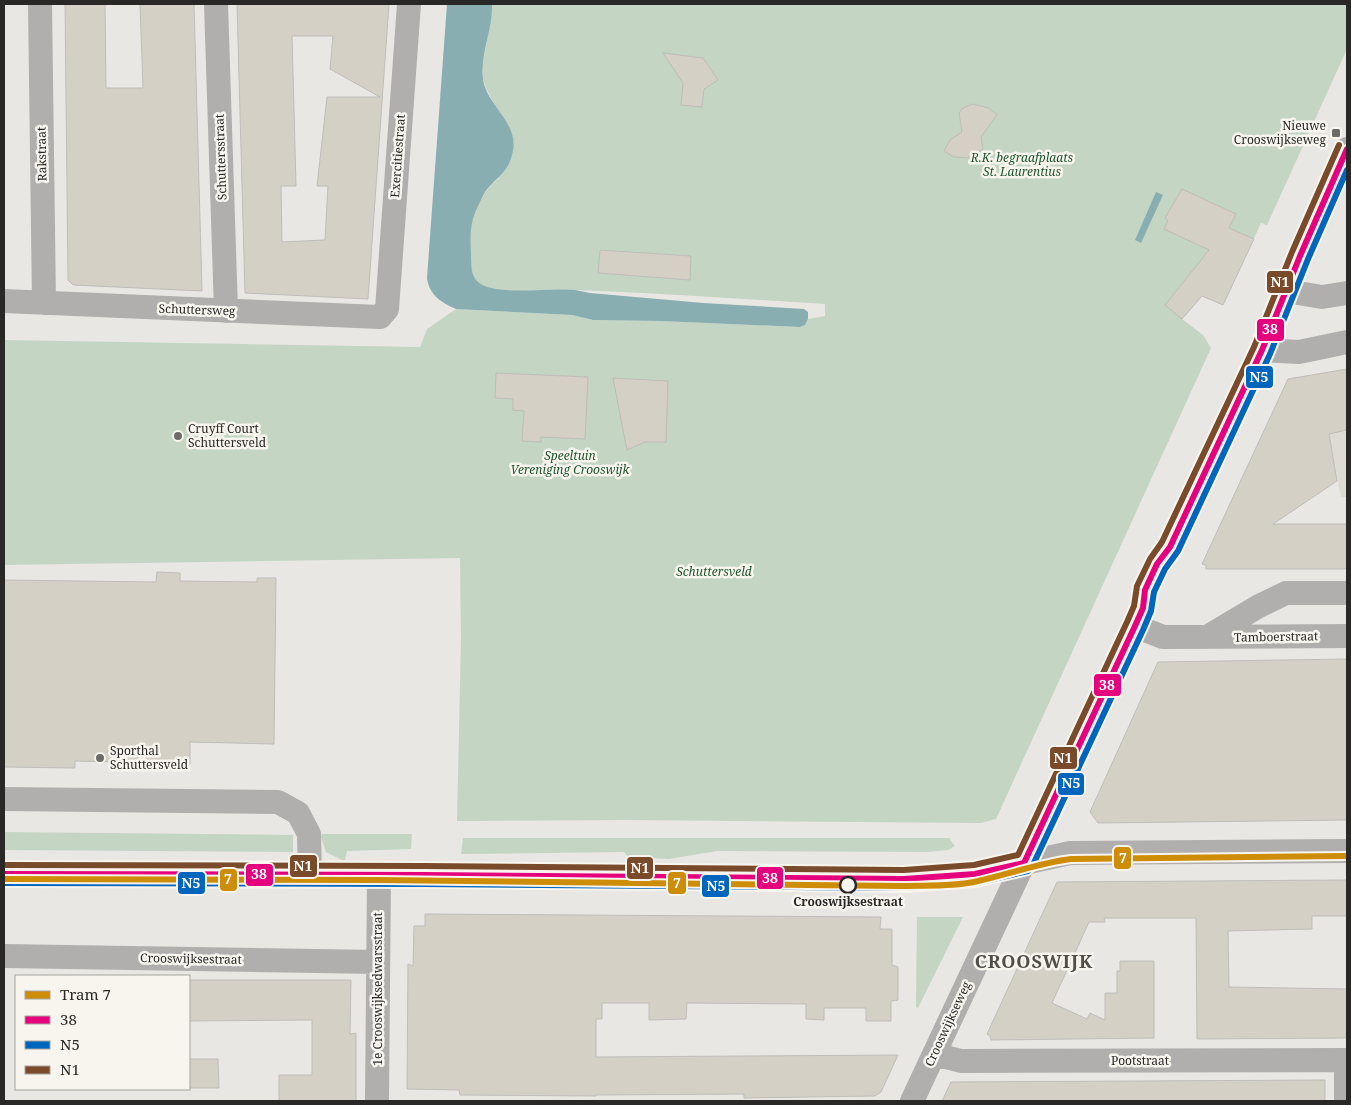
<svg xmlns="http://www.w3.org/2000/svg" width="1351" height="1105" viewBox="0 0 1351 1105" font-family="'Noto Serif',serif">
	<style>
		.built { fill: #dedbd2 }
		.green { fill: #c4d5c4 }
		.water { fill: #88aeb2 }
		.building { fill: #d4d0c6; stroke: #bebdba; fill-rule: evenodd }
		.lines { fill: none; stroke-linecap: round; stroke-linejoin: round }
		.minor { stroke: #b0afae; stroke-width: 24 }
		.bus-1-casing { stroke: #f8f5ef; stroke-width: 10 }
		.bus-2-casing { stroke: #f8f5ef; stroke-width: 10 }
		.bus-3-casing { stroke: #f8f5ef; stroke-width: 10 }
		.bus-1 { stroke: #e5007d; stroke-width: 6 }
		.bus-2 { stroke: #0065bd; stroke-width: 6 }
		.bus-3 { stroke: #7a4b2a; stroke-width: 6 }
		.tram-1-casing { stroke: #f8f5ef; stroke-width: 10 }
		.tram-1 { stroke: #ce8d08; stroke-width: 6 }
		.poi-dot { fill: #6c6b68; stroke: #f8f5ef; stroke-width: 2 }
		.stop-dot { fill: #f8f5ef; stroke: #292826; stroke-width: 2.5 }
		.labels { text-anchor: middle; stroke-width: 5; stroke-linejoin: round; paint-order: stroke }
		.poi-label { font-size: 12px; fill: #292826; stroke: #f8f5ef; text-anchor: start }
		.street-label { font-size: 12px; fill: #292826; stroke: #f8f5ef }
		.park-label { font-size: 12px; font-style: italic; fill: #1d562e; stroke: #f8f5ef }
		.stop-label { font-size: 12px; font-weight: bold; fill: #292826; stroke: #f8f5ef }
		.district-label { font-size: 18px; font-weight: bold; letter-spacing: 1px; fill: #514f49; stroke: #f8f5ef }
		.line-badge { stroke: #f8f5ef; stroke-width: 2 }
		.badge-label { font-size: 14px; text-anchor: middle; font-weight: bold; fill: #fff }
	</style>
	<rect width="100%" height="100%" fill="#e9e7e3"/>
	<!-- built -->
	<path class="built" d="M1347,431V497H1341L1329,434Z"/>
	<!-- green -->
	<path class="green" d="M492,4H1347V49L1267,225L1261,223L1223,305L1202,296L1182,319L1203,335L1211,348L996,819L981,823L628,820L457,821L461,640L460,558L4,565V340L420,347L427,329L456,309L572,315L593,320L661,321L800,327L805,325L808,319L825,316V304C742,299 659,293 575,290C550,289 511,294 488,288C484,287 478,283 476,280C467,266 469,227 474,213C480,199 487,188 498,179L497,110L486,88L483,78V63L490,23Z
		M4,832L293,835V852L4,850Z
		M322,834H412L411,849L347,851L345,860H342L326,852L321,837Z
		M463,838H949L955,846L948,850L926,852L717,851L669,859L628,857L624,852L461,854Z
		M917,917H963L918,1008L916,1007Z"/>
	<!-- water -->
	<path class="water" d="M447,4H492C493,29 480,54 483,79C487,106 518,122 513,150C510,169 501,174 489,187C484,192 481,200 478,206C470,221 470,237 471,254C471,263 471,276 478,282C495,297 551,287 575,290C580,291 585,292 590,293L703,303L804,309L808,312V319L805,325L800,327L661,321L593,320L572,315L456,309C442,303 429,295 427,278Z
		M1156,192L1163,195L1141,243L1135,240Z"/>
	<!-- building -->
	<path class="building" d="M65,4H105L106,88H143L140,4H194L202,291L73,285L68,280Z
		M237,4H389L368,299L245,293ZM292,36H333L330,69L380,97H327L317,186H328L325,240L282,242L281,186H296Z
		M663,53L703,58L718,80L704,89L702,107L681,105L683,83Z
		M973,104L989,108L997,115L981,137L983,149L969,158L954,157L944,151L950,140L962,132L959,113L962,109L967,106Z
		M1182,189L1236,214L1229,228L1254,239L1223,305L1202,296L1182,319L1165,305L1209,250L1164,229L1168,220L1165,218Z
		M600,250L691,256L690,280L598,273Z
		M1347,369V430L1329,434L1337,481L1273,524H1347V569H1206V565L1202,564L1288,379Z
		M496,373L588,377L585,439L541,437V442L522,441L524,411L513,410V399L495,398Z
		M613,378L668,381L666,442H645L627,450Z
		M157,572L180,573V581L257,582V578H276L274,744L190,742V764L75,761V768L4,767V580L156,582Z
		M1347,659V820L1098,823L1090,812L1158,662Z
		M1347,880V916H1312V929L1228,931L1229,987L1347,989V1038L1197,1039L1196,918H1104L1105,922H1089L1052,1003L1087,1019L1090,1013L1105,1020V993H1117V971H1120V961H1154V1038L991,1040L990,1036L987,1034L1057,882Z
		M425,914L881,917L880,929H892V965L898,967V1000L891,1001V1021H866V1008H824V1020L806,1019V1004L687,1003L686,1019L649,1020V1003H602V1019H596V1057L898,1055L881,1092L875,1096L744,1098V1094L596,1095V1096L460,1095L459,1090L407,1089L408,964L413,966L414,926H425Z
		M189,980H351L350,1034L356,1033V1101H279V1075H312V1020L189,1021Z
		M189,1059H218L219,1088H189Z
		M1325,1080V1101H942L951,1082Z"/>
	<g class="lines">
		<!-- minor -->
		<path class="minor" d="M40,4L44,303
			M216,4L226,311
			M1286,291L1322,297L1347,293
			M4,301L380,317L387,309L409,4
			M1262,350L1299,352L1347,342
			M1135,626L1163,637L1347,636
			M1207,637L1259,606L1286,593H1347
			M4,799L278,802L298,813L309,834L310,875
			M4,874L379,876L422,875L904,879L975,874L1070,853L1347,851
			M4,956L377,962
			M934,1054L961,1061L1347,1060
			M377,1101L379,876
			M912,1101L1135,626L1143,608L1145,590L1157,564L1170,547L1262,350L1300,256L1347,149
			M1346,1101V1060"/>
		<!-- bus-1 casing -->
		<g class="bus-1-casing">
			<path id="bus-1" d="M1024,863L1135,626L1143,608L1145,590L1157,564L1170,547L1262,350L1300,256L1347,149
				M4,874L422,875L904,879L975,874L1024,863"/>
		</g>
		<!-- bus-2 casing -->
		<g class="bus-2-casing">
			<path id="bus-2" d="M4,883L422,884L904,888L976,883L1028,871L1032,867L1143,630L1151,611L1154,592L1165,569L1178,551L1270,354L1308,259L1347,170"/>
		</g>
		<!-- bus-3 casing -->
		<g class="bus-3-casing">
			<path id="bus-3" d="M4,865L422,866L904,870L974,865L1018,855L1127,622L1134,606L1137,586L1150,559L1162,542L1254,347L1292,252L1339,145"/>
		</g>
		<!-- bus-1 -->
		<use href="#bus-1" class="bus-1"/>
		<!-- bus-2 -->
		<use href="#bus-2" class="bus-2"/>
		<!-- bus-3 -->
		<use href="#bus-3" class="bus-3"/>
		<!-- tram-1 casing -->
		<g class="tram-1-casing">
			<path id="tram-1" d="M4,879L379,880L901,886C925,885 950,887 974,882C1007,875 1038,863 1071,859L1347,856"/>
		</g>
		<!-- tram-1 -->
		<use href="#tram-1" class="tram-1"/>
	</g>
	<!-- markers -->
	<g class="poi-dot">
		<rect x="1331" y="128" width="10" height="10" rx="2.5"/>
		<circle cx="178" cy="436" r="5"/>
		<circle cx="100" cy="758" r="5"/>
	</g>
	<circle class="stop-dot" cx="848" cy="885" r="8"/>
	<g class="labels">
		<!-- poi labels -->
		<g class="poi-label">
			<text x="1326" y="130" text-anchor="end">Nieuwe<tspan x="1326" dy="14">Crooswijkseweg</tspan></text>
			<text x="188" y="433">Cruyff Court<tspan x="188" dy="14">Schuttersveld</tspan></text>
			<text x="110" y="755">Sporthal<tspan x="110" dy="14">Schuttersveld</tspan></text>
		</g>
		<!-- street labels -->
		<g class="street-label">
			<text transform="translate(42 154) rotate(-91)" y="4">Rakstraat</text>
			<text transform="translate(398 156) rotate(-86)" y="4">Exercitiestraat</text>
			<text transform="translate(221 157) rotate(-92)" y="4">Schuttersstraat</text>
			<text transform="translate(197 310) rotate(2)" y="4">Schuttersweg</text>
			<text transform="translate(1276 637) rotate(-1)" y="4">Tamboerstraat</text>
			<text transform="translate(191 959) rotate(1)" y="4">Crooswijksestraat</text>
			<text transform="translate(378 989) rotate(-90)" y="4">1e Crooswijksedwarsstraat</text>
			<text transform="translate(948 1024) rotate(-65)" y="4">Crooswijkseweg</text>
			<text x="1140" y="1065">Pootstraat</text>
		</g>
		<!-- park labels -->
		<g class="park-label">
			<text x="1022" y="162">R.K. begraafplaats<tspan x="1022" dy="14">St. Laurentius</tspan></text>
			<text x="570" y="460">Speeltuin<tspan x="570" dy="14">Vereniging Crooswijk</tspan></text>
			<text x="714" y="576">Schuttersveld</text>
		</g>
		<!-- stop labels -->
		<g class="stop-label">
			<text x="848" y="906">Crooswijksestraat</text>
		</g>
		<!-- district labels -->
		<g class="district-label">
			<text x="1034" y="968">CROOSWIJK</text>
		</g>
	</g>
	<g class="line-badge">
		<rect x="1266" y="270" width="28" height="24" rx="5" fill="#7a4b2a"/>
		<rect x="1256" y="318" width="29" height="24" rx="5" fill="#e5007d"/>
		<rect x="1245" y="365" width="29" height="24" rx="5" fill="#0065bd"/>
		<rect x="1093" y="673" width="29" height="24" rx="5" fill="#e5007d"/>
		<rect x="1049" y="746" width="29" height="24" rx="5" fill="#7a4b2a"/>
		<rect x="1057" y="772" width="28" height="24" rx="5" fill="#0065bd"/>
		<rect x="1113" y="846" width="19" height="24" rx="5" fill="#ce8d08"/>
		<rect x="289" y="854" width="29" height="24" rx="5" fill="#7a4b2a"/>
		<rect x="626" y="856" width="28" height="24" rx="5" fill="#7a4b2a"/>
		<rect x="245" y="863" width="29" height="24" rx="5" fill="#e5007d"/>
		<rect x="756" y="866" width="28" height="24" rx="5" fill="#e5007d"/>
		<rect x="219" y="868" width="19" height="24" rx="5" fill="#ce8d08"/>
		<rect x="667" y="871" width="20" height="24" rx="5" fill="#ce8d08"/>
		<rect x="177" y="871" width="29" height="24" rx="5" fill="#0065bd"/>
		<rect x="701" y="874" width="29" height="24" rx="5" fill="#0065bd"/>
	</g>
	<g class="badge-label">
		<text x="1280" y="287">N1</text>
		<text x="1270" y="334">38</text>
		<text x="1259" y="382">N5</text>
		<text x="1107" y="690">38</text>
		<text x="1063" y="763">N1</text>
		<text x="1071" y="788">N5</text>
		<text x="1123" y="863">7</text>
		<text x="303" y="871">N1</text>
		<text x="640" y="873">N1</text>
		<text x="259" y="879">38</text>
		<text x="770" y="883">38</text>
		<text x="228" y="884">7</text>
		<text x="677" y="888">7</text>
		<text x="191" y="888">N5</text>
		<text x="716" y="891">N5</text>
	</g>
	<!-- border -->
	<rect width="1351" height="1105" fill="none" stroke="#292826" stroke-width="10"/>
	<!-- legend -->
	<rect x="15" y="975" width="175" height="115" fill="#f8f5ef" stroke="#a5a39f"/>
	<rect x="25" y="991" width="25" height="8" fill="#ce8d08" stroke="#a5a39f"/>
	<text x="60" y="1000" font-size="15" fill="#292826">Tram 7</text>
	<rect x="25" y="1016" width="25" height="8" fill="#e5007d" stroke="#a5a39f"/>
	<text x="60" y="1025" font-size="15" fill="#292826">38</text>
	<rect x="25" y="1041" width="25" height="8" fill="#0065bd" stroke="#a5a39f"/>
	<text x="60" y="1050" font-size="15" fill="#292826">N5</text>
	<rect x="25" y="1066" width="25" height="8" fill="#7a4b2a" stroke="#a5a39f"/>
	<text x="60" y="1075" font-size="15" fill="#292826">N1</text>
</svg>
